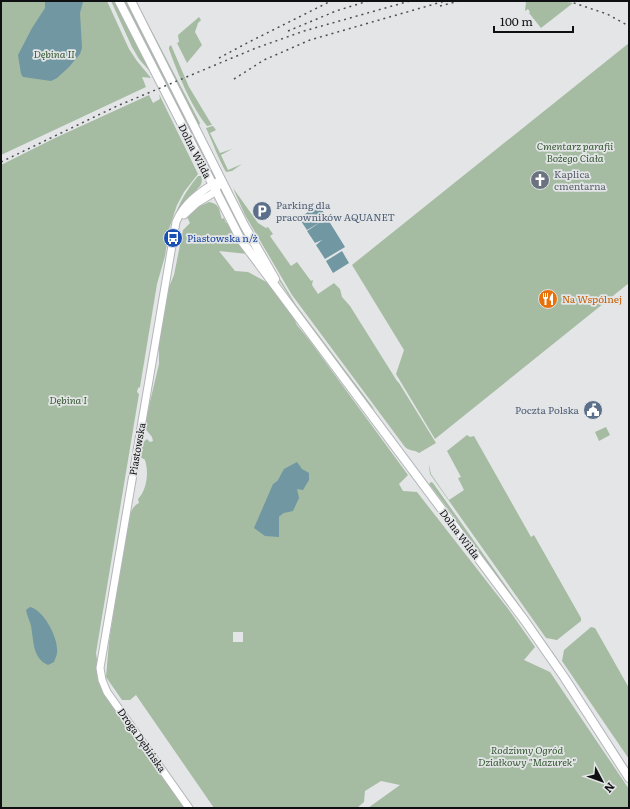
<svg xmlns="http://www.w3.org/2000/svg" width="630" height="809" viewBox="0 0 630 809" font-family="Literata,serif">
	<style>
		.green { fill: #a5bca2; fill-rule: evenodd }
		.water { fill: #7097a2 }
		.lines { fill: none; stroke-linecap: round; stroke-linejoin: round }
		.tertiary-casing { stroke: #b3b5b8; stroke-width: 9 }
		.secondary-casing { stroke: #b3b5b8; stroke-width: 10 }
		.tertiary { stroke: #fff; stroke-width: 7 }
		.secondary { stroke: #fff; stroke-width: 8 }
		.rail { stroke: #4d4f50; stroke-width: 1.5; stroke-dasharray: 2 4; stroke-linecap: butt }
		.labels { text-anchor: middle; stroke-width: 3.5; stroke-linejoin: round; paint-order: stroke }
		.park-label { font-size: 10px; font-style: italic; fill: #345830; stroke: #e3e5e7 }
		.street-label { font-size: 10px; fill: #0f1011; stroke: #e3e5e7 }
		.worship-label { font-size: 10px; fill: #5b616d; stroke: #e3e5e7; text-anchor: start }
		.service-label { font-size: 10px; fill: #4e5e75; stroke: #e3e5e7; text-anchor: start }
		.transit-label { font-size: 10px; fill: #164399; stroke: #e3e5e7; text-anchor: start }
		.food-label { font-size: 10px; fill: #c56008; stroke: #e3e5e7; text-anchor: start }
	</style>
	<rect width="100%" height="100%" fill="#e3e5e7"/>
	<!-- green -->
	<path class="green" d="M1,1H107L129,49L137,61L151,78L142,77L146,87L1,155Z
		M111,1H116L153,75L139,59L132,47Z
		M122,1H127L213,172L212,174H211Z
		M134,1H136L200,123L199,125L202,131L194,121Z
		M526,1H562L573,3L541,28L529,13L530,12L528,9L525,11Z
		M199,17L201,20L198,23L195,32L202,45L187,63L177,43L179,42L178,35Z
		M629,43V283L435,439L396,374L404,350L352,265Z
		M171,45L189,87L212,125L207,126C191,106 178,74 169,49V47Z
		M159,94L198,174L184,192L177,205L169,229L165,256L157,284L140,387L138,388L137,392L139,394L96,653L99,674L186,808H1V165L55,138L149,95L153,103L160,99Z
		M213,126L216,130L210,133L220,153L232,149L221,155L228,170L242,164L232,171L226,172C218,158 213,143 206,128Z
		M198,176H201C203,182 201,186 197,189L199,192L173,222L170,230C176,209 184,193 198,176Z
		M233,188L258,223L266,228L268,227L273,234L270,236L291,266L297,262L311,281L313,280L312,285L318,294L334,283L340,289L342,297L350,306L397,381L399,383L436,443L419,453C415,450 409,451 405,447L292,295L245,215Z
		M209,202C221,204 219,211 222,219L224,218L226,223H228L248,254L219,251L235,271L248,272L270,284L292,314L297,325L310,341L408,475L399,484L403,491L417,492L509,610L535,647L524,660L550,672L629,789V808H368L400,785L381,781L365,791L364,802L357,808H214L136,695L130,700H122L106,677L109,642L127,527C130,518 130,507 139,503L138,499C147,490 149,472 145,460L139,456L142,443L147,439L150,442L153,441L152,437L144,427L159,364V337L167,292L174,275L183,230L190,223L187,217L198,207ZM278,480L284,513L279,517L273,484ZM233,632H243V642H233Z
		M272,269L275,271L296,305L375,410L367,403L303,318Z
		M606,427L610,435L599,441L595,432Z
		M467,435L470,437L474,436L531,537L534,535L581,618V621L557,640L546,638L430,474L429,467V465L431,474L449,500L464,490L458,478L461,477L447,451Z
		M431,482L433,483L549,647H547L473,547L452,514L429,484Z
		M591,627L595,628L629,688V759L562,661L564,650Z
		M552,651L629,769V773L552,653Z"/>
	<!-- water -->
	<path class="water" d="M45,1H82L83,2L80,13L82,48L80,54L69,67L57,78L51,81L23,77L21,74L18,55L32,28L45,8Z
		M319,205L345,247L325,259L316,245L322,240L315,243L307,231L322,221L307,230L299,218Z
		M342,251L349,263L333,273L326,261Z
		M297,462L302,469L309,473V480L303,490L297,489L299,498L293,511L284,513L279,517V537L265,536L254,528L273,484L278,480L284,469Z
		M30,607C44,610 59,639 57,653C57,655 55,659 54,662L48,665C32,658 34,641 31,626C30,621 27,616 26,610Z"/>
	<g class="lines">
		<!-- tertiary casing -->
		<g class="tertiary-casing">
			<path id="tertiary" d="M184,215L197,203L215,192L218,186
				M189,808L107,692L102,680L100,668L176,222C184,203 203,189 221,180"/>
		</g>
		<!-- secondary casing -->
		<g class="secondary-casing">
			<path id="secondary" d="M119,1L241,240L525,621L564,677L629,778
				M131,1L244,225L275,279"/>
		</g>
		<!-- tertiary -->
		<use href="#tertiary" class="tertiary"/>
		<!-- secondary -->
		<use href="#secondary" class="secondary"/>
		<!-- rail -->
		<path class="rail" d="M568,1L607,14L629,26
			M440,6L459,1
			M288,31L336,11L368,1
			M219,58L249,42L331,1
			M234,79L264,60L310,40L445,1
			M1,162L117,106L256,48L304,31L410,1"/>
	</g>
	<!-- icons -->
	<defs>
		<g id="church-disc" transform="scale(1)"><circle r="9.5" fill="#6b7280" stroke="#e3e5e7"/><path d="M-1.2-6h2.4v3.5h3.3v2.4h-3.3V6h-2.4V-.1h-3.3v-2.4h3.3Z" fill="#fff"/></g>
		<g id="parking-disc" transform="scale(1)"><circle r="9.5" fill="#5c6f8a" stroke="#e3e5e7"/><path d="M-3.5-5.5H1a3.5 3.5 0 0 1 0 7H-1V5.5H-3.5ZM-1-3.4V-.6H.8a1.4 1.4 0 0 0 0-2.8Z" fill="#fff"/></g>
		<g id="bus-disc" transform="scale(1)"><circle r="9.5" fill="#1a4fb4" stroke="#e3e5e7"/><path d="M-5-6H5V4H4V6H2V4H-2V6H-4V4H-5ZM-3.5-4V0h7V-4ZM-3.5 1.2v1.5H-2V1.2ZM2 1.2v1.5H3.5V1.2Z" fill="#fff"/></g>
		<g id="restaurant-disc" transform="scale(1)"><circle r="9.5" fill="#e8710a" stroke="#e3e5e7"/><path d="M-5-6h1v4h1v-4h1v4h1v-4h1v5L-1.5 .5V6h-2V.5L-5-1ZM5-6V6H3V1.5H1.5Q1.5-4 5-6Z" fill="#fff"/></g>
		<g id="civic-disc" transform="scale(1)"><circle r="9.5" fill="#5c6f8a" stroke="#e3e5e7"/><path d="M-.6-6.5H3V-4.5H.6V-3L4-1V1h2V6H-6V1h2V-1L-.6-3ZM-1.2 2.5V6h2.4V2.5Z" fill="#fff"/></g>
	</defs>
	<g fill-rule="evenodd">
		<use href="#church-disc" x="540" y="180"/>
		<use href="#parking-disc" x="262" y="211"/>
		<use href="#bus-disc" x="173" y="238"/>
		<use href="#restaurant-disc" x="548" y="299"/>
		<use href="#civic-disc" x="593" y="410"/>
	</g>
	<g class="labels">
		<!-- park labels -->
		<g class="park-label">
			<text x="54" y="58">Dębina II</text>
			<text x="575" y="150">Cmentarz parafii<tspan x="575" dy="12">Bożego Ciała</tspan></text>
			<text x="68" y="404">Dębina I</text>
			<text x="527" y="754">Rodzinny Ogród<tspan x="527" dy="12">Działkowy "Mazurek"</tspan></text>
		</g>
		<!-- street labels -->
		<g class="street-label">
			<text transform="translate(195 151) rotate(63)" y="4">Dolna Wilda</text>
			<text transform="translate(137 449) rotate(-80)" y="4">Piastowska</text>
			<text transform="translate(460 534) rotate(53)" y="4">Dolna Wilda</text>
			<text transform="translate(142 740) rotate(55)" y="4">Droga Dębińska</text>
		</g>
		<!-- worship labels -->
		<g class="worship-label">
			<text x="554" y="178">Kaplica<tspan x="554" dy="12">cmentarna</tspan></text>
		</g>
		<!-- service labels -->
		<g class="service-label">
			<text x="276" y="209">Parking dla<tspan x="276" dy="12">pracowników AQUANET</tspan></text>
			<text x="579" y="414" text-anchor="end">Poczta Polska</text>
		</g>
		<!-- transit labels -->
		<g class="transit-label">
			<text x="187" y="242">Piastowska n/ż</text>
		</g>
		<!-- food labels -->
		<g class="food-label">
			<text x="562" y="303">Na Wspólnej</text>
		</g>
	</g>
	<!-- border -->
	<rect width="630" height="809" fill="none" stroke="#0f1011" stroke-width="4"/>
	<!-- north arrow -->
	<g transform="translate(602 781) rotate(131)" stroke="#e3e5e7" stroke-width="3" paint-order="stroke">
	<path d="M0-3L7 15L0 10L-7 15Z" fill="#0f1011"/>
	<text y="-6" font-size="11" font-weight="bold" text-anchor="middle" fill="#0f1011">N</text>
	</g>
	<!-- scale -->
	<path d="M494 26v6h79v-6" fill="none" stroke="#0f1011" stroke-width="2"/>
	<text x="500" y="26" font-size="12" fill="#0f1011" stroke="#e3e5e7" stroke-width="3" paint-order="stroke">100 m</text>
</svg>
